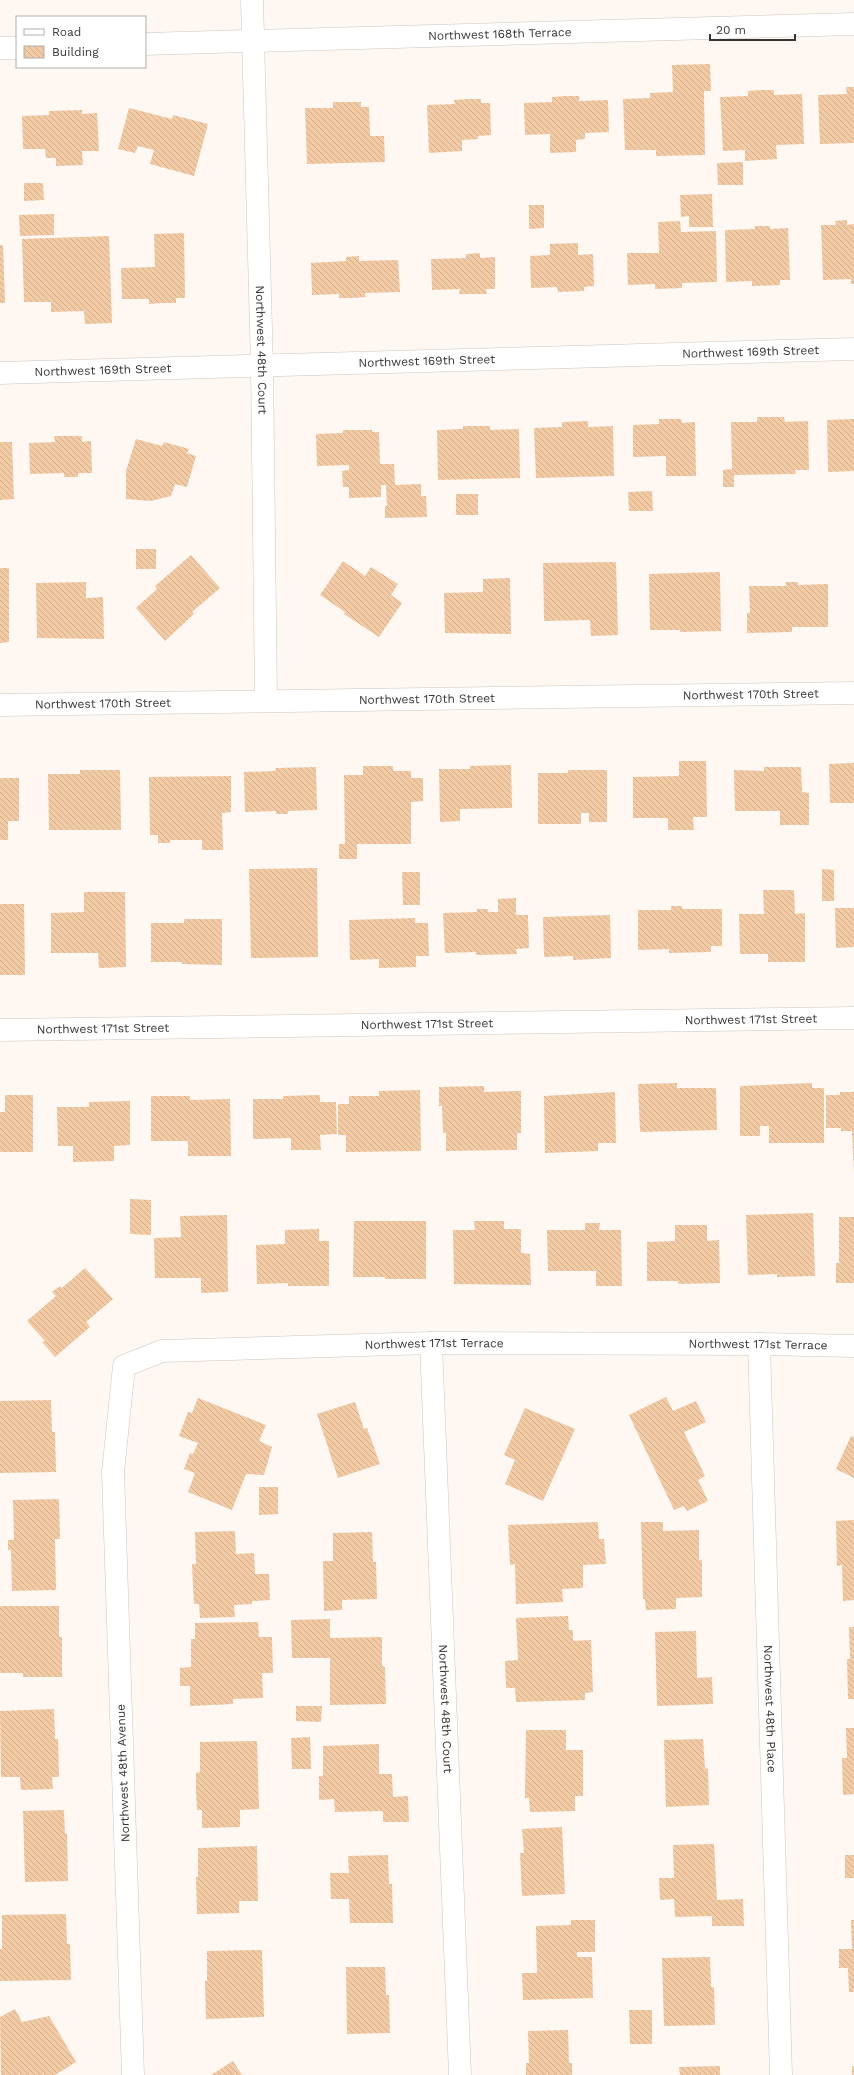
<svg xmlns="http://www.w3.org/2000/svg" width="854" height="2075" viewBox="0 0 854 2075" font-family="'Work Sans',sans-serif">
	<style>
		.building { fill: url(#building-back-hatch) }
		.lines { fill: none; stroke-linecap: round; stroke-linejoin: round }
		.street-casing { stroke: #cbc5bf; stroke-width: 23 }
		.street { stroke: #fff; stroke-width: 22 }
		.labels { text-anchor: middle; stroke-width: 3; stroke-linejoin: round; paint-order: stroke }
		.street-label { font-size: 12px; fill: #383533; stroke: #fff }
	</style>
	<defs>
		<pattern id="building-back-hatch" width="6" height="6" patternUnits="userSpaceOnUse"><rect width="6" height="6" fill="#f2caa4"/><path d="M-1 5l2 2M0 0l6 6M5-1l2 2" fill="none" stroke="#d0ae8e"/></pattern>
	</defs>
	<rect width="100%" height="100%" fill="#fff8f2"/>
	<!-- building -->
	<path class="building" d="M710,64L711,91H704L705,155L656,156V150H625L623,99L650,98V93L673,92L672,65Z
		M846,87H854V143L820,144L818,95L847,94Z
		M761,90H774V95L802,94L804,144L776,145L777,159L745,161V150L723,151L720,97L748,96V91Z
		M565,96H579V101L608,100L609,132L585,133V139L576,140V152L550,153V134L525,135L524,103L552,102V97Z
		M468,99H481V103H490L491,135L478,136V139L462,140V151L429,153L427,105L455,104L454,100Z
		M333,102H361V107H369L370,136H384L385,162L307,164L305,108H333Z
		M129,108L172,119L173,115L208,124L194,176L150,164L154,150L138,146L135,153L118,149Z
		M82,110V114L97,113L99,151H82L83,165L56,166V158H46L45,149H23L22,116L49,115V111Z
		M743,162V185H718L717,163Z
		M24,183H43L44,200L24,201Z
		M712,194L713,227H689V216L681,217L680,195Z
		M529,205H544V228L529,229Z
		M54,214V235L20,236L19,215Z
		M847,220V225L854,224V284H851V279L823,280L821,225H836L835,221Z
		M680,221L681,232L716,231L717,282L682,283V288L655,289V284L628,285L627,253H659L658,222Z
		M755,226H770V229L788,228L790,280H780V285L752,286V281L726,282L725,230L755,229Z
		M184,233L185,298H176V303H162L149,304V299H122L121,268L155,267L154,234Z
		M109,236L112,323L85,324L84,311L51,312V302H24L22,239Z
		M578,243V255L593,254L594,286L584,287V291L558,292L557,287L531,288L530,256L550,255V244Z
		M0,245H3L5,303H0Z
		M480,253V258L495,257V289H486L487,294H459L460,289L432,290L431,259L466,258V254Z
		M359,256V261L398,260L400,292L365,293L366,297L353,298H339V294L312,295L311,263L346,261V257Z
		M757,417H784L785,422L808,421L809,470H795L796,474L734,475V487H723V470L732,469L731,422H757Z
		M659,419H681L682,423L695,422L696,476H666V456L633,457V425L659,424Z
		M854,419V471L828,472L827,420Z
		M588,421V427L613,426L614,476L536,478L534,428L562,427V422Z
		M463,426H490V430L519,429L520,478L438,480L437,430L463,429Z
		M343,430H372V432H379L380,464H394L395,485L421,484V496H426L427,517L385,518V506H387L386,485H381V497L349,498V487H343L342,471L349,470V465L317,466L316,434L343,433Z
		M54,436H82V442L91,441L92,473H78V477H64V473L30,474L29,443L55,442Z
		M136,439L162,446L164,442L189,449L187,453L196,456L187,487L175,484L171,496L151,501L126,499V471Z
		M0,442H12L14,499L0,500Z
		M652,491L653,511H629L628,492Z
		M456,494H478V515H456Z
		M136,549H156V569H136Z
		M191,555L220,588L192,612L194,614L165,641L136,608L157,589L155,586Z
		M343,561L365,576L371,567L398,584L391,595L402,603L379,637L344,614L345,612L320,595Z
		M616,562L618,635L591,636L590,620L544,621L543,563Z
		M0,568H9V642L0,643Z
		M720,572L721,631L680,632V630H650L649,574Z
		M510,578L511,634L445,633L444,593L483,592V579Z
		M86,582V598L103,597L104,639L37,638L36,583Z
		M786,582H798V585L828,584V627H792V632L747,633V613H750L749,586H786Z
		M679,761H706L707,817H693L694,830H668V818H633V777L679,776Z
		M854,763V803H830L829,764Z
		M511,765L512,808L460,809V821L440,822L439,769H470V766Z
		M363,766H393V771H411V778H423V801L411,802V844H357V859H339V844H345L344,775H363Z
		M316,767L317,810L288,811V814H276V811L245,812L244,772L275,771L276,768Z
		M764,767H801L802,792L809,793V825H780V811H735L734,770L764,771Z
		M80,770H120L121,830H49L48,774H80Z
		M568,770H607V822H589V813H581V824H538V773H568Z
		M231,776V812L222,813L223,850H202V840H170V843H158V835H150L149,777Z
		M0,778H19V821H8V840H0Z
		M317,868L318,957L251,958L249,869Z
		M822,869L834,870V901H822Z
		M402,872H420V905H403Z
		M763,890H794L795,914L805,913V962H768V954H740L739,914H764Z
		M84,892H125L126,967L99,968L98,953H51V913L84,912Z
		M516,898V915H528L529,948L516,949L517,954L476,955V952L445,953L443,913L477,912V909H488V912H498V899Z
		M0,904H24L25,975H0Z
		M671,906H682V909H722V946H711V952L669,953V949L638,950V910H671Z
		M835,908H854V947L836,948Z
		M610,915L611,958L573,960V956L544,957L543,917Z
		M415,918V923H428L429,956H416V967L379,968V959L350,960L349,920Z
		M184,919H222V965L182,964V962H151V923H184Z
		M677,1083V1088H716L717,1130L640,1132L638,1084Z
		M812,1083V1088H824V1143H769V1126H760V1136H740V1086Z
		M484,1086V1092L521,1091V1133H517V1150L446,1151V1133H443L442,1106H439V1087Z
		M420,1090L421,1151L346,1152V1135H338V1104H349V1096H379V1091Z
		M615,1092L616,1143H598V1151L545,1153L544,1096Z
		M840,1092H854V1173L852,1131H841V1128H826V1095H840Z
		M5,1095H33V1152H0V1112H5Z
		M320,1095V1102H336L337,1134L320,1135L321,1150H291V1138L253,1139V1099H283V1096Z
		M151,1096H190V1100L230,1099L231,1156H188V1141H151Z
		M130,1101V1145L114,1146V1161L73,1162V1146H58L57,1107H89V1102Z
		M130,1199L151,1200V1235L130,1234Z
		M813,1213L815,1276L777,1277V1274L748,1275L746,1215Z
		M227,1215L228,1292L201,1293V1278H155L154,1238L181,1237L180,1216Z
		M839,1217H854V1283H836V1263H839Z
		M354,1221H426V1279H385V1277H353Z
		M474,1221H504V1229H521V1253L530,1254L531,1285L454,1284L453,1230H475Z
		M585,1223H600L599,1230H621L622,1286H596V1271H548L547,1230H585Z
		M675,1225H707V1241L719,1240L720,1283L678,1284V1281H647V1242L675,1241Z
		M319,1229V1241H329V1286H288V1283L257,1284L256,1245L285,1244V1230Z
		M85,1268L113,1299L86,1322L90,1327L55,1357L42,1342L45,1341L27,1321L56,1296L52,1292L60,1286L62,1288Z
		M666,1397L673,1411L696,1401L706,1422L684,1432L705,1476L698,1480L708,1501L687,1511L684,1506L674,1510L629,1415Z
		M198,1398L266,1425L259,1441L272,1447L264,1475L246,1474L232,1510L188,1492L195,1473L184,1469L190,1453L193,1454L198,1443L179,1436L188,1412L192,1413Z
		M51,1400L52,1432H55L56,1472L0,1473V1401Z
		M355,1402L364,1429L367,1428L380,1464L338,1478L317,1414Z
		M525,1408L575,1429L543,1501L505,1484L515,1460L504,1455Z
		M851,1436L854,1437V1478L836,1469Z
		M259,1487H278V1514L259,1515Z
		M59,1499L60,1539H55L56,1590L12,1591L11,1550H8V1540H14L13,1500Z
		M854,1520V1600L843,1601L842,1565L837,1566L836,1521Z
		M598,1522L599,1539H604L606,1564L583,1565V1588L562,1589L563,1602L516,1604L515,1564L510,1565L508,1525Z
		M641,1522H663V1531L699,1530V1560H702V1597L676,1598V1609L646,1610L645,1599H643Z
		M235,1531L236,1554L254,1553L255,1574H269L270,1600L252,1601V1604L234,1605L235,1617L200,1618L199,1604H194L192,1564H196L195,1532Z
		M372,1532L373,1562H376L377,1599L342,1600V1610L324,1611L323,1561H333V1533Z
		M0,1606H59V1637H62V1677H23V1673H0Z
		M568,1616L569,1630H573V1641L591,1640L593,1692L585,1693V1700L516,1702L515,1688H506L505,1661L518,1660L516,1618Z
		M330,1619V1638L382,1637V1666L385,1667L386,1704L330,1705V1658H292L291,1620Z
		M258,1622L259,1637H272L273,1673H262L263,1698L233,1699V1704L190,1706V1686H180V1668L191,1667V1639H195V1623Z
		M849,1627H854V1699H848L847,1659H850Z
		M696,1631L697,1678L712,1677L713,1704L657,1706L655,1632Z
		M296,1706H322L321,1722L296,1721Z
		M54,1709L55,1739H58L59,1777H52L53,1789L21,1790L20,1777H1L0,1711Z
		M846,1728H854V1794L843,1795L842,1758H847Z
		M526,1730H566V1750H583V1796H575V1811L530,1812L529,1798H525Z
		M310,1737L311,1769H292L291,1738Z
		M703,1739L705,1768L708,1769L709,1805L666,1807L664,1740Z
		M257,1741L259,1809L240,1810V1827L202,1828V1810H197L196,1791V1773L200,1772V1742Z
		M379,1744V1774H392L393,1797L408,1796L409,1822H383V1811L335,1812L334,1799L319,1800V1776H323V1746Z
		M64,1810L65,1834H67L68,1881L25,1882L23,1811Z
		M562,1827L565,1894L522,1896L520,1853H524L522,1829Z
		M714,1844L717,1900L743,1899L744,1926H712V1916L675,1917L674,1899L660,1900L659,1878H674L673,1845Z
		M257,1846L258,1901H239V1913L197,1914L196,1877H198V1848Z
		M388,1855L389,1884H392L393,1923H350L349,1899H331L330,1873H349L348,1856Z
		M845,1855H854V1878H845Z
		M66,1914L67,1944H70L71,1980L0,1981V1949H2V1915Z
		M571,1920H595V1952H577V1957H592L593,1998L523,2000L522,1973H537L536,1926L571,1925Z
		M851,1920H854V1992H849L848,1968H839V1949H852Z
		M262,1950L264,2017L206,2019L205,1981H207V1951Z
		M710,1957L711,1986L714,1988L715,2025L664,2026L662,1958Z
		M346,1967H385L386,1995H389L390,2033L347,2034Z
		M15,2009L22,2022L49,2016L76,2062L55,2075H1L0,2017Z
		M629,2010H652V2044H630Z
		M568,2030L569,2063H572V2075H526V2063H529L528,2031Z
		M233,2061L242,2075H211Z
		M720,2066V2075H680L679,2067Z
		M852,2066H854V2075H852Z"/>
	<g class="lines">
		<!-- street casing -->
		<g class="street-casing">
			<g id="street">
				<path id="s1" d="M252,0L262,366L266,700"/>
				<path id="s2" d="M145,44L854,24"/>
				<path d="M0,48H17"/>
				<path id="s3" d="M0,373L854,349"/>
				<path id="s4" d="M0,705L854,693"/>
				<path id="s5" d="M0,1030L854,1018"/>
				<path id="s6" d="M431,1343L460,2075"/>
				<path id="s7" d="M759,1344L781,2075"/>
				<path id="s8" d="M133,2075L113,1472L124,1366L162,1351L431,1343L759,1344L854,1346"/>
			</g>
		</g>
		<!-- street -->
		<use href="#street" class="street"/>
	</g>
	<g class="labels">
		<!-- street labels -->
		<g class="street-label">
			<text dy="4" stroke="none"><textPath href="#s2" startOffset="355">Northwest 168th Terrace</textPath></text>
			<text dy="4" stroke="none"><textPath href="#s1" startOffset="350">Northwest 48th Court</textPath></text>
			<text dy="4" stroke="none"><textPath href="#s3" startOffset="751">Northwest 169th Street</textPath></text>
			<text dy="4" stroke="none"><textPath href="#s3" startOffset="427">Northwest 169th Street</textPath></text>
			<text dy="4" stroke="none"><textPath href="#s3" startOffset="103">Northwest 169th Street</textPath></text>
			<text dy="4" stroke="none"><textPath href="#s4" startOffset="751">Northwest 170th Street</textPath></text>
			<text dy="4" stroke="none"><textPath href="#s4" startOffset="427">Northwest 170th Street</textPath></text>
			<text dy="4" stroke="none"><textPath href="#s4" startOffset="103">Northwest 170th Street</textPath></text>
			<text dy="4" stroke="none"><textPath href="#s5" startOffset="751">Northwest 171st Street</textPath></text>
			<text dy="4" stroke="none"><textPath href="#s5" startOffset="427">Northwest 171st Street</textPath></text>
			<text dy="4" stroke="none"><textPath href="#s5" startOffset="103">Northwest 171st Street</textPath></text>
			<text dy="4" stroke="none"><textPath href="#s8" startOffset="1023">Northwest 171st Terrace</textPath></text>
			<text dy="4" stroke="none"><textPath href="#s8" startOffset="1347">Northwest 171st Terrace</textPath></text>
			<text dy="4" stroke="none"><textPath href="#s6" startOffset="366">Northwest 48th Court</textPath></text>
			<text dy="4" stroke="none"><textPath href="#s7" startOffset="365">Northwest 48th Place</textPath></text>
			<text transform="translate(123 1773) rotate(-92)" y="4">Northwest 48th Avenue</text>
		</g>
	</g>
	<!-- legend -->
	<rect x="16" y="16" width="130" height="52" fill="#ffffff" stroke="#afaead"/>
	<rect x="24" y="29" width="20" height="6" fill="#ffffff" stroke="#afaead"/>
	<text x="52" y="36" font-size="12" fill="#383533">Road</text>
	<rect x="24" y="46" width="20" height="12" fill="url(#building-back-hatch)" stroke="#afaead"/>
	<text x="52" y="56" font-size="12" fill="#383533">Building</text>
	<!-- scale -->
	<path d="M710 34v6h85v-6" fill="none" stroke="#383533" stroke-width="2"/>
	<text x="716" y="34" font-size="12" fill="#383533" stroke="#ffffff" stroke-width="3" paint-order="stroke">20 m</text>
</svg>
